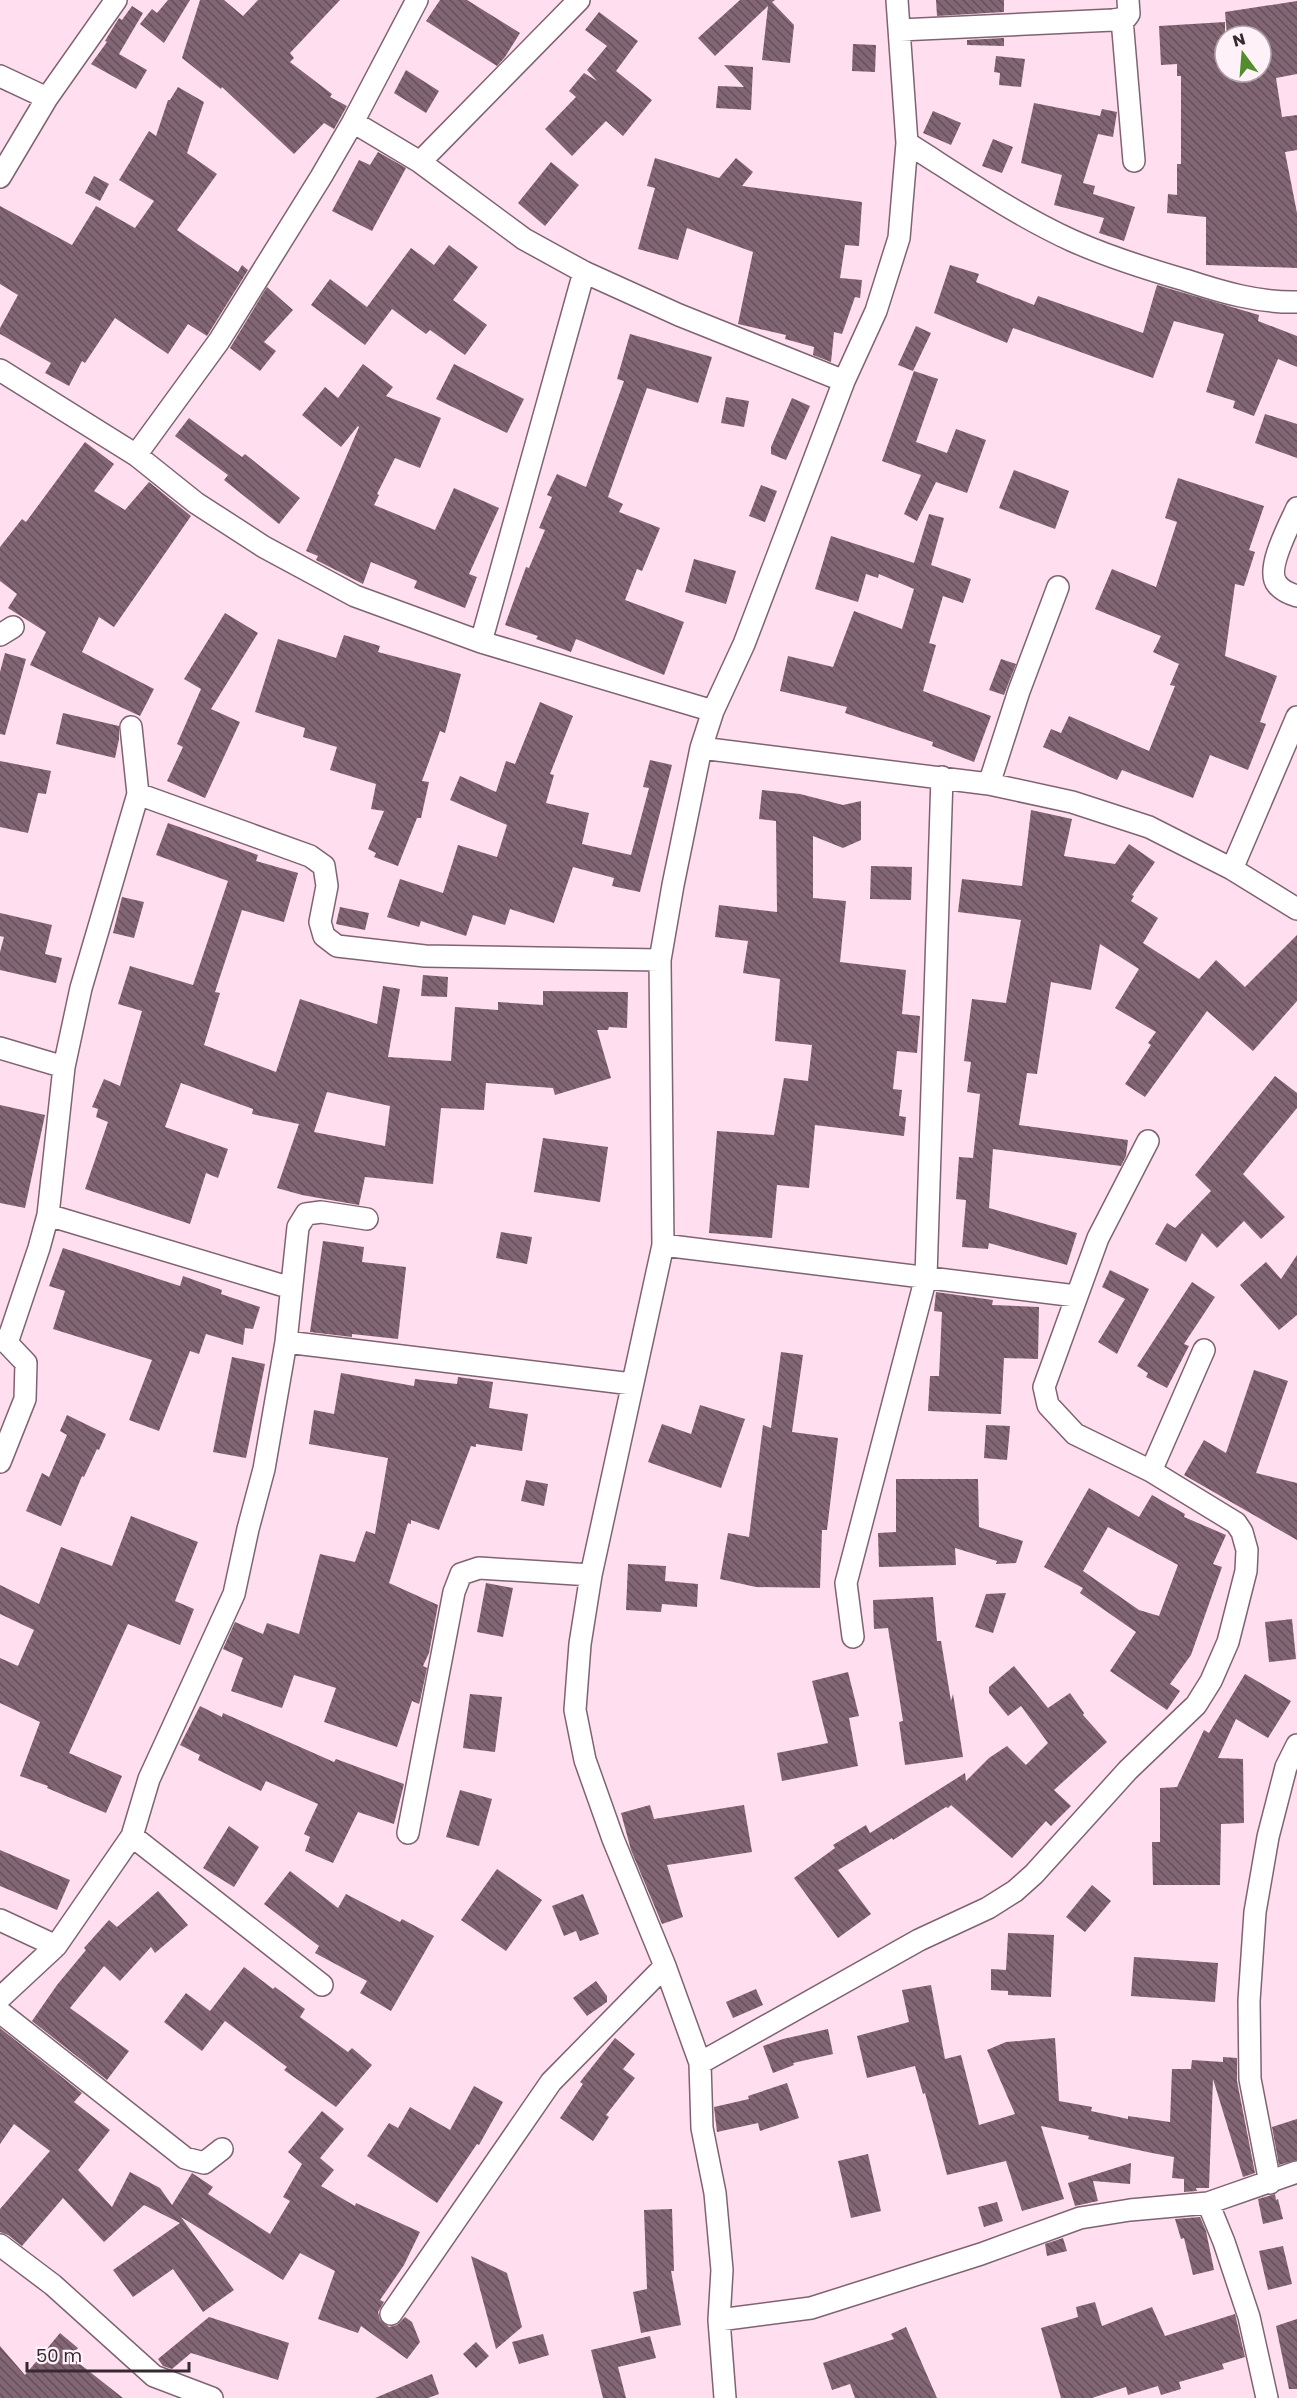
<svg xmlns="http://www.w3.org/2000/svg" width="1297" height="2398" viewBox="0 0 1297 2398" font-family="Poppins,sans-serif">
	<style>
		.building { fill: url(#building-back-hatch); fill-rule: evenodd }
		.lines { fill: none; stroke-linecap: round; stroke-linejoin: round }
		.minor-casing { stroke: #7f6372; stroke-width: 24 }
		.minor { stroke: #fff; stroke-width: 21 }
	</style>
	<defs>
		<pattern id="building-back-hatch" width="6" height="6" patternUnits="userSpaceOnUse" patternTransform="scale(1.5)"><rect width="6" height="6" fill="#826674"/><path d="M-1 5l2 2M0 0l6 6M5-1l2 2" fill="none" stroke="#66505a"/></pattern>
	</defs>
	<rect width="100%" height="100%" fill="#ffdeef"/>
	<!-- building -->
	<path class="building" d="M168,0H190L164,43L140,24L152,9L157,13Z
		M200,0H224L243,16L258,0H340L290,53L294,58L290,62L332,94L330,97L347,106L334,129L324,123L294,154L222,87L221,89L182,58Z
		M440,0H467L520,33L505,57L497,66L426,21Z
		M740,0H775L772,2L794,25L790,63L762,60L768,6L715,56L698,38Z
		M936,0H1004V12L937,16Z
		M1297,1V74L1276,78L1282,117L1297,115V150L1285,152L1297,213V268L1206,265V217L1167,213L1168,194L1177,195V164H1181V76H1177V64L1161,65L1159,26L1225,22V72H1261V36H1227L1225,12Z
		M132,6L143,13L119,54L147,70L136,89L91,64L107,42L105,41L119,18L122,20Z
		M599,12L638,41L616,71L652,100L623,136L606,121L572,156L545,129L576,97L569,91L584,73L597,81L587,70L607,46L585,30Z
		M1004,38V46L967,45V40Z
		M853,44L876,45L875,72L852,71Z
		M996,56L1025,59L1021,87L999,85L1000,73L994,72Z
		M724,65L753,67L751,110L716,108L718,86L744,87Z
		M406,70L439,91L426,113L394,93Z
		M178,87L204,102L187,153L217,174L177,230L238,272L242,265L248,270L207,336L188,324L168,354L115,318L85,363L82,361L69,386L45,373L51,363L0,334V328L18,295L0,284V206L72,245L96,206L135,228L154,201L119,180L149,131L156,136L168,100H170Z
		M1034,103L1100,116L1102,109L1117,112L1113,137L1098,134L1083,183L1095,186L1093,194L1135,207L1124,241L1099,233L1104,218L1054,205L1062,175L1021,163Z
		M933,111L961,123L951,145L923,133Z
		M993,139L1013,147L1002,173L982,166Z
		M378,152L406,168L372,231L332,211L359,160L370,165Z
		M655,158L719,178L736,158L753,172L742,186L862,202L859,246L845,245L840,278L862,280L860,298L855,297L842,334L834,332L831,362L813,355L814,347L785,339L786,335L738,324L753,252L687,228L678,260L638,249L655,188L647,186Z
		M551,162L579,185L545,226L518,203Z
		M94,176L109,184L100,201L85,193Z
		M449,245L478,267L453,300L487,325L465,355L430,330L426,334L392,309L365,345L311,305L330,279L367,307L411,248L434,265Z
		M950,265L979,274L976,282L1034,305L1038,296L1143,333L1157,285L1259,315L1258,321L1297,336V367L1278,359L1254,416L1233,408L1235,401L1206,392L1224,334L1174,321L1153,378L1013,328L1007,343L934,313Z
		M267,287L293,310L264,342L276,351L260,371L230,348Z
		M916,326L931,333L913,371L898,365Z
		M630,334L712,357L698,403L647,388L608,497L623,504L619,512L660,528L642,571L637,569L625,600L684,622L664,675L576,639L571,652L536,639L538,636L505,625L526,567L529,568L545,530L539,528L552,497L547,495L557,474L586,487L624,381L617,379Z
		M363,364L393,387L386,396L441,418L420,468L395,458L377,494L379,495L374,505L435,530L454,488L499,508L469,574L477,577L465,608L414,588L417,581L371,562L363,584L316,560L318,556L306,551L359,427L358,426L341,447L302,415L325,387L338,398Z
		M454,364L524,399L507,433L436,399Z
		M914,371L938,379L916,442L947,453L956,429L986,440L967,493L936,482L917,521L904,514L921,475L882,461Z
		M726,397L749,401L744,427L721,423Z
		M792,398L810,406L786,460L771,454V447Z
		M1265,414L1297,424V458L1255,443Z
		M189,418L242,457L245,454L300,498L279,524L224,480L228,475L175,436Z
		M85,442L114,464L94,491L125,510L149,482L191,516L114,627L99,617L82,652L154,689L140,716L30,665L46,632L8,608L17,594L0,581V547L22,519L26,522Z
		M1014,470L1069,491L1055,529L999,508Z
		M1178,478L1264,506L1249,550L1255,552L1244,586L1235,584L1225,656L1277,676L1260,722L1266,724L1248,770L1210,755L1193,798L1122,770L1117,780L1043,747L1051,729L1061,733L1069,716L1149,751L1175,686L1170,685L1179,664L1153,652L1161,636L1095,609L1112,569L1156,587L1177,522L1165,518Z
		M761,485L777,491L765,522L749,516Z
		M929,514L944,518L931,565L971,579L963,603L943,596L929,643L936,645L923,691L991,716L974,762L932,746L933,742L845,713L847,707L780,691L788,656L833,667L854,611L902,629L914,589L879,574L878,578L866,574L858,602L815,589L831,536L914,563Z
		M694,559L736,571L726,604L685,592Z
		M225,613L258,633L211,709L240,722L205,798L167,781L183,747L177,744L201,689L184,679Z
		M344,635L380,646L378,652L461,674L445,733L440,731L422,781L429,782L421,818H417L398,866L374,857L376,853L368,849L384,811L371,809L376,784L330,770L337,747L303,737L305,728L255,712L278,639L336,658Z
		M5,653L26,659L5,735L0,734V672Z
		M1001,659L1016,664L1004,695L989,690Z
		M540,702L573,716L550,774L554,775L546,803L589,813L582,844L631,855L649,788L643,787L650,760L672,765L640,892L612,886L614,878L573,867L554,923L510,909L505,925L473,915L466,936L421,921L419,927L387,917L400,879L443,893L458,845L497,857L507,825L450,800L460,776L496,792L506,761L515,764Z
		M63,713L119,726V739L115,758L56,744Z
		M0,761L51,771L46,794L38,793L28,833L0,827Z
		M762,790L800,794L843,805L861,801V840L843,848L813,836V898L846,901L840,962L906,970L902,1014L920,1016L917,1053L897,1051L893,1089L902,1090L899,1116L906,1117L904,1136L815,1125L809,1188L777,1185L772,1238L709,1233L717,1131L774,1135L784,1078L808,1081L812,1045L775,1041L780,979L743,973L748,941L715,937L719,905L777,912L776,821L759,819Z
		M1031,810L1072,819L1064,856L1115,864L1129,844L1155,862L1132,895L1134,896L1131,901L1158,918L1143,943L1199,979L1216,960L1245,987L1297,935V1001L1253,1051L1207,1011L1145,1097L1125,1084L1151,1045L1148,1043L1156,1032L1115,1008L1139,969L1100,944L1091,990L1051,982L1037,1074L1027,1073L1019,1125L1128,1140L1126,1156L1121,1166L993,1149L989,1208L1077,1233L1067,1265L989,1243L988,1249L962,1247L966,1200L956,1199L959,1157L973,1158L980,1094L967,1092L971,1062L964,1061L972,999L1006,1003L1021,920L958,912L962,879L1022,886Z
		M168,823L258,855L256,861L298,873L284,922L242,910L215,992L220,993L204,1045L276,1072L300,999L377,1024L383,986L400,989L388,1057L451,1061L455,1007L498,1010V1002L543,1005V991L628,992L627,1028L609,1027L608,1030H597L611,1078L555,1095L553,1088L486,1083L484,1110L441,1108L433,1184L365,1177L359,1205L302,1195L277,1188L299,1124L252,1114L253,1109L181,1083L165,1127L228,1149L218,1178L206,1173L190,1224L85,1189L108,1122L96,1117L98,1109L92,1107L104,1079L120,1086L142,1011L118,1004L130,966L193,985L228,881L156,855ZM327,1092L390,1106L385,1146L314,1132Z
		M871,866L912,867L911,900L870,899Z
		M122,897L144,902L134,938L113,933Z
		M340,907L369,913L365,930L336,924Z
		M0,913L52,925L45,954L62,958L56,983L0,970V952L4,937L0,936Z
		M423,975L448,977L447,997L421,996Z
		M1275,1076L1297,1093V1108L1243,1174L1285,1217L1261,1239L1244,1221L1217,1248L1202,1233L1186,1262L1155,1244L1167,1223L1175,1228L1211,1191L1195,1175Z
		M0,1105L45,1115L25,1208L0,1203Z
		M543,1138L608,1147L600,1202L534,1192Z
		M501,1232L532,1237L527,1264L496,1258Z
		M323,1241L364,1247L362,1262L406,1267L398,1339L352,1334V1337L310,1332Z
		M63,1248L180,1286L183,1276L222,1290L221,1294L260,1307L253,1329L245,1328L243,1345L206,1334L199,1354L190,1351L159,1431L129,1420L152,1360L53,1329L65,1291L49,1286Z
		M1297,1255V1315L1279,1330L1240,1285L1266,1262L1281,1279Z
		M1110,1270L1149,1289L1117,1354L1098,1342L1125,1299L1102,1287Z
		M1192,1282L1215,1297L1184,1344L1189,1346L1167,1388L1146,1377L1148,1373L1137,1366Z
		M936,1292L993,1300L992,1305L1039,1307L1038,1359L1004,1358L1001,1414L928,1411L930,1376H939L942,1312L934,1311Z
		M781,1352L803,1355L792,1432L838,1438L827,1530H822L820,1588L756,1587L720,1579L728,1533L749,1537L763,1425L771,1428Z
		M232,1357L265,1364L246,1458L213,1452Z
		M1254,1370L1288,1381L1256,1473L1297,1483V1540L1184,1475L1204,1440L1226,1453Z
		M341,1373L414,1386L415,1379L457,1384L458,1377L493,1382L489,1408L528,1414L522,1451L476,1444V1447L471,1446L439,1530L411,1520V1524L408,1523L389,1583L438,1605L429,1653L423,1666L427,1668L420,1701L419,1704L412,1701L397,1747L324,1722L336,1688L294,1675L282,1708L231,1691L243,1658L223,1649L235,1622L263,1634L267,1623L299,1634L320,1554L355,1562L366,1531L375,1534L388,1458L309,1444L314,1410L334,1414Z
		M700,1405L745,1419L721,1488L648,1462L662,1424L691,1434Z
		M67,1415L106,1434L99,1450L97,1449L84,1477L82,1476L61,1526L26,1511L42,1473L49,1477L67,1435L60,1431Z
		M986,1425L1010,1426L1007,1460L984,1458Z
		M896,1479H978L979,1527L1023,1541L1016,1563L996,1564L997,1561L955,1548L956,1565L879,1567L878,1533L896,1532Z
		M526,1480L548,1484L544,1506L521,1501Z
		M1089,1488L1139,1517L1152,1495L1185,1514L1184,1517L1226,1535L1213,1564L1222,1567L1191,1655L1170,1684L1180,1691L1167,1710L1110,1671L1136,1632L1080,1593L1083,1588L1044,1567ZM1108,1527L1178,1565L1159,1616L1139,1610L1083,1571Z
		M131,1516L198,1542L175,1601L194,1609L180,1645L128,1624L69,1753L122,1776L106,1813L47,1788L48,1786L20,1776L40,1722L0,1703V1658L18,1666L34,1630L0,1614V1585L39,1604L61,1547L112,1566Z
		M628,1564L666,1566L665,1581L698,1584L697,1607L662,1604L661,1612L626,1610Z
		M486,1583L513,1588L503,1637L477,1632Z
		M1006,1593L993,1633L975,1627L986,1594Z
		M933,1597L937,1641H941L951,1701L953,1694L963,1757L905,1765L899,1722L903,1721L888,1628L874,1629L873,1600Z
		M1292,1619L1296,1659L1269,1662L1265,1622Z
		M1014,1666L1048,1708L1070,1693L1084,1713L1083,1715L1107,1742L1054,1790L1071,1806L1051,1826L1046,1821L1012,1858L951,1805L948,1808L946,1807L893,1840L892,1838L838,1870L871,1914L838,1938L794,1878L835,1848L833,1845L866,1825L870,1833L965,1773L966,1781L989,1758L1007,1746L1026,1765L1048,1743L1021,1706L1008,1716L989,1693V1687Z
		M848,1672L859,1716L849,1718L858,1766L782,1781L777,1753L828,1743L812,1681Z
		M1245,1674L1291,1701L1268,1738L1236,1719L1218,1758L1243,1759L1244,1823L1221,1824L1220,1885H1153L1152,1842H1160V1788L1177,1787L1204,1730L1209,1733Z
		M470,1694L502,1697L495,1752L463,1748Z
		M200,1706L222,1717L223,1713L334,1762L336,1759L404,1784L394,1824L358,1812L333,1863L305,1851L310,1837L304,1834L318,1804L266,1781L261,1791L198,1760L200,1755L180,1745Z
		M460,1790L492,1799L479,1846L446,1837Z
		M650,1805L654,1819L744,1805L752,1852L667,1865L683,1917L662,1924L631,1850L621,1813Z
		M229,1826L259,1847L234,1887L203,1868Z
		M0,1850L70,1880L57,1910L0,1886Z
		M497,1869L542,1900L506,1951L461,1920Z
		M290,1871L338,1908L346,1894L400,1922L402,1919L434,1936L391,2011L360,1993L367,1981L315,1953L319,1946L264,1904Z
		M1092,1885L1111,1901L1085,1932L1066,1917Z
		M158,1891L188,1925L155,1953L151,1947L120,1981L104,1966L70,2008L129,2051L107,2080L32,2021L57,1985L86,1950L84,1948L109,1920L117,1927Z
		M583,1894L599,1934L580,1941L576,1931L564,1936L552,1906Z
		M1008,1933L1054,1935L1051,1997L1008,1995V1991L991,1990V1969L1006,1970Z
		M1134,1957L1218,1963L1215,2002L1131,1996Z
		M244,1967L273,1989L275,1987L305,2009L300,2017L348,2052L352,2048L372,2065L336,2107L284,2070L287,2067L225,2021L202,2051L164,2022L186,1993L210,2011Z
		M596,1981L607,1996V2002L587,2016L573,1998Z
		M931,1985L945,2059L961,2055L979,2125L1015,2114L987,2050L1006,2042L1055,2038L1059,2101L1092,2107L1091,2111L1128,2119V2116L1170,2122L1172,2069H1191L1192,2060L1223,2062V2057L1237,2058V2081L1255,2173L1243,2177L1213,2079L1209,2188H1196L1197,2191L1184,2192V2179L1172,2178L1174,2157L1152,2153L1088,2139L1089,2136L1041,2126L1064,2199L1022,2211L1006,2161L947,2175L925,2093L923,2094L915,2066L867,2078L857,2036L909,2022L902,1990Z
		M756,1989L763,2005L733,2018L726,2002Z
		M0,2028L82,2093L74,2102L110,2130L78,2170L112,2207L130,2172L160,2188L172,2205L192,2173L213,2187L208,2194L270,2234L290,2201L283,2197L302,2164L288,2152L322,2111L344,2129L320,2158L334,2170L321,2186L355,2206L356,2203L420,2232L404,2265L380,2300L384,2302L378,2312L380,2320L389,2327L397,2325L405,2317L412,2322L420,2342L407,2359L361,2326L358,2333L318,2319L335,2271L300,2253L283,2280L181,2217L234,2290L203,2312L173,2269L133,2297L113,2270L180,2223L144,2205L104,2242L63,2198L22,2246L8,2235L0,2232V2209L50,2151L14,2124L0,2144Z
		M828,2029L833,2054L793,2063L794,2065L773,2073L763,2046L783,2039Z
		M615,2038L635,2054L623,2069L635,2078L606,2115L609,2117L593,2141L560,2118L583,2084L580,2082Z
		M787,2083L799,2118L760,2131L758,2123L717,2132L714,2107L749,2099L748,2096Z
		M474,2086L503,2102L479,2145L477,2144L437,2203L367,2156L389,2123L398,2128L410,2107L450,2130Z
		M1297,2119V2160L1279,2165L1272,2127Z
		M868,2154L881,2211L851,2218L838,2161Z
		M1131,2163L1130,2184L1093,2181L1098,2201L1075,2206L1068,2183Z
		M1275,2194L1276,2200L1278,2199L1283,2219L1263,2224L1258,2199Z
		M997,2202L1003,2221L984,2227L978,2207Z
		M672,2209L674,2271H671L681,2325L641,2333L633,2292L647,2289L644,2210Z
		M1200,2217L1206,2231L1214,2270L1193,2275L1184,2238L1181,2239L1175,2219Z
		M1063,2238L1067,2251L1047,2256L1045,2244Z
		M1283,2246L1292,2284L1268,2290L1259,2251Z
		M471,2256L507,2273L522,2327L496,2349Z
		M1095,2302L1102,2326L1152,2307L1165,2336L1235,2314L1245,2357L1222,2364L1224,2369L1179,2382L1181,2389L1161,2395L1158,2386L1128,2395L1126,2387L1092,2398H1061L1041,2328L1078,2317L1076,2307Z
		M209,2317L289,2343L278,2380L191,2353L172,2369L163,2366L158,2359Z
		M1297,2319V2389H1289L1276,2326Z
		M906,2327L937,2398H855L850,2384L832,2390L823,2363L894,2339L891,2334Z
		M60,2333L78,2348L71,2357L123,2398H0V2346L25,2375Z
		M543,2334L549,2355L519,2364L512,2342Z
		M650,2336L656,2358L618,2367L626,2398H603L591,2350Z
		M476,2342L489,2356L476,2368L463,2354Z
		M432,2374L439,2394L428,2398H375Z"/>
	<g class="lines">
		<!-- minor casing -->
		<g class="minor-casing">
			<path id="minor" d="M1122,19L1134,161
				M900,30L1113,20L1126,18L1129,14L1128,0
				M0,76L47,98
				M353,122L420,162L524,239L584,272L679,315L844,381
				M907,143C961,177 1014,214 1073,241C1109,257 1147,269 1185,280C1221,292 1259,303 1297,302
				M420,162L579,0
				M0,177L47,98L116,0
				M0,370L136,455L196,503L264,547L355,596L481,642L713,711
				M136,455L219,341L321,177L353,122L417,0
				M1297,508C1290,524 1265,569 1277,584C1282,591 1290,594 1297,596
				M0,635L13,627
				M481,642L584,272
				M701,748L989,784L1072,802L1149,827L1232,869L1297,909
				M989,784L1019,691L1058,587
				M138,794L310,856L324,866L327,886L320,922L324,936L337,946L425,956L660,960
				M1232,869L1297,717
				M0,1048L64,1067
				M48,1215L291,1288
				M663,1245L1076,1296
				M0,1340L7,1343L26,1363L25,1399L0,1462
				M286,1342L632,1384
				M7,1343L39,1248L48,1215L64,1067L81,988L138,794L131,727
				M1151,1471L1204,1350
				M853,1637L846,1583L926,1277L942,777
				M408,1833L454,1592L461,1574L479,1568L591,1575
				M132,1836L322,1985
				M0,1920L56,1946
				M0,1998L56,1946L132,1836L149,1779L234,1594L248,1529L264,1469L286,1342L298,1227L306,1214L321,1212L367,1219
				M0,2012L185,2158L204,2163L222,2149
				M700,2063L919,1940L988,1908L1015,1891L1034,1874L1128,1770L1196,1705L1211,1681L1228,1642L1246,1571L1247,1550L1242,1532L1236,1523L1151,1471L1075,1434L1048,1405L1044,1387L1098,1238L1148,1141
				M1270,2183L1250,2079L1249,2001L1255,1912L1268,1837L1286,1767L1297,1745
				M1208,2203L1224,2242L1249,2317L1267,2398
				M0,2245L53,2285L154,2376L212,2398
				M391,2314L551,2082L665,1966
				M719,2320L811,2308L981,2254L1080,2218L1130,2210L1208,2203L1297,2172
				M725,2398L719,2320L722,2270L715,2193L702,2128L700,2063L665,1966L613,1839L585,1760L575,1710L580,1644L591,1575L663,1245L660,960L673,885L701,748L713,711L744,644L844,381L876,311L899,238L907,143L897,0"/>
		</g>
		<!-- minor -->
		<use href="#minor" class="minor"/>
	</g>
	<!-- north arrow -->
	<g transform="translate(1243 54) rotate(344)"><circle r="28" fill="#fff1f8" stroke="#afa1a8" stroke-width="1.5"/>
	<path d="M0-4.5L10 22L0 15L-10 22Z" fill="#518d2c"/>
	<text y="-9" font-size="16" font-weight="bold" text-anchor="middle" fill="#362a30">N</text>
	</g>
	<!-- scale -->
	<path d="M27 2362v9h162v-9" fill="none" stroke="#362a30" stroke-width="3"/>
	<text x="36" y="2362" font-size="18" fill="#362a30" stroke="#fff1f8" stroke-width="4.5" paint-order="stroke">50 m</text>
</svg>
